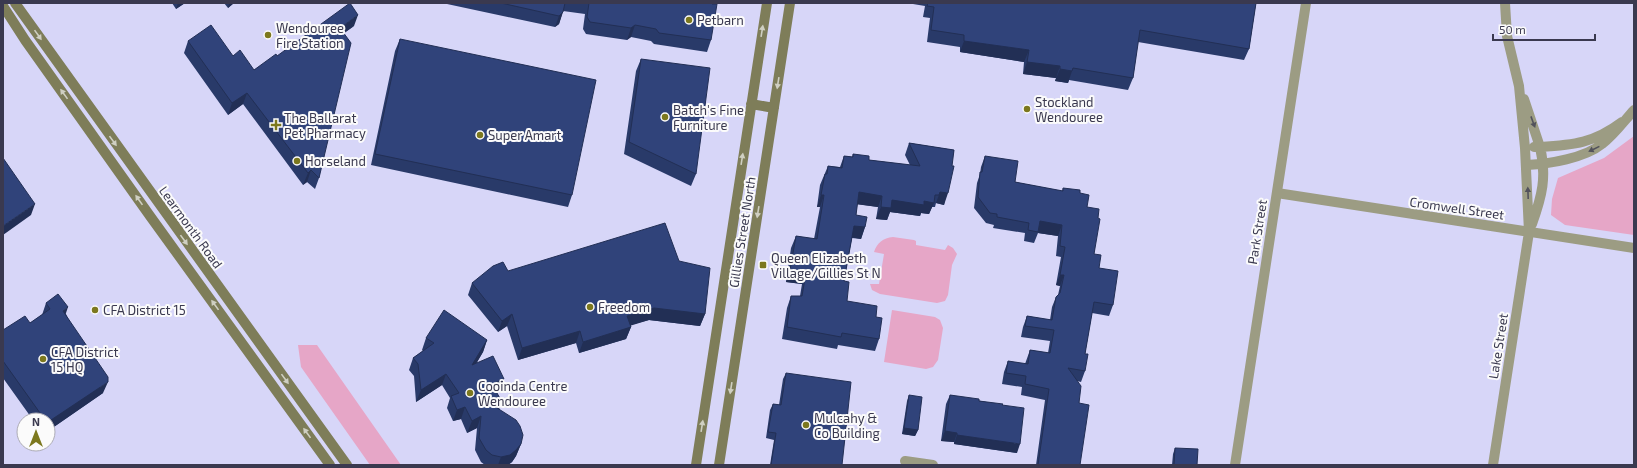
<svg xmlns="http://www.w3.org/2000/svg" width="1637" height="468" font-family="'Exo 2',sans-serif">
<rect width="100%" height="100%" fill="#d7d6f8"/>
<path fill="#e6a6c7" d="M1634,136V235L1565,225L1551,215L1552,199L1558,178L1604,158Z
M893,237L914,240L916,241V245L945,250L948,245L953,248L957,254L952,265L948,295L945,301L937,303L880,294L872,290L870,284H879L884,254L874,252C877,243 883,238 893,237Z
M892,310L935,317L940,320L943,328L938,360L933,367L926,369L884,362Z
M298,345H317L401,465H370L301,367Z"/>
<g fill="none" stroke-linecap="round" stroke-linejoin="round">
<path stroke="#9c9c83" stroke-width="10" d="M1524,99L1540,147C1574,145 1594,143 1622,122
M1527,165C1549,164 1585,158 1602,144C1614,135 1624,121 1634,110
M1277,193L1634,248
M1532,224C1542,196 1547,177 1540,147H1534
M905,461L933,465
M1235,465L1306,3
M1493,465L1529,232L1525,148L1519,86L1507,36L1505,3"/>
<path stroke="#7e7d59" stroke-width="10" d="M15,3L347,465
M3,6L25,40L150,216L330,465
M751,104L774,108
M696,465L767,3
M719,465L790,3"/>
</g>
<path fill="#293a69" d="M172,3H185L176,9Z
M224,3H234L228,8Z
M447,3H712L711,40L707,52L654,44L651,41L631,37L627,40L586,34L583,29L585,14L563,11L559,24L555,27L447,4Z
M907,3H1256L1249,49L1244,60L1138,42L1133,78L1128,90L1069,80L1068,83L1055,81L1056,78L1023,74L1024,62L960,52V47L927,42L930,18L923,17L925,6Z
M354,26L344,33L319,178L315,189L307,182L303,185L243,104L228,115L184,53L188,41L233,56L254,70L277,56Z
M400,39L572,195L568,207L371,165L395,51Z
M641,59L696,174L691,186L624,154L636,71Z
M909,143L954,150L944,205L936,203L935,207H932L929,214L921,213L920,216L890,212L887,220L876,219L878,207L857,204L856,215L865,227L861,239L852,238L844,281L847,301L876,317L879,339L875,351L838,345L837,349L782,339L787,308L791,296H800L802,284L786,282L791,248L796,236L814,239L820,207H817L820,185L828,166L840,167L844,156L852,157L853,154L869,160L910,165L905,155Z
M985,156L1015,182L1062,191L1063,188L1080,193L1087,207L1098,218L1094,254L1113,305L1109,316L1092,313L1085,354V371L1081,382L1077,381L1079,403L1080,465H1036L1045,400L1021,395L1022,387L1002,384L1004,372L1008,361L1025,364L1030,350L1048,353L1050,341L1021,337L1023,327L1027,316L1050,320L1052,307L1056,297L1058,295L1060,286L1056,285L1061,257L1056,256L1058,236L1038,233L1034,243L1024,241L1025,233L993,228L994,225L986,223L974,208L977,183L980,174L981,167Z
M679,261L705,314L700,326L649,320L630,325L631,327L626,339L579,353L576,343L518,360L507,326L498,332L468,295L472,283L508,271Z
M46,303L66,314L103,393L48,431V420H33L3,378V330L30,323L42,315Z
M426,338L487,340L483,352L476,364L499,391L496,392L502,402L499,409L521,444L516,456L512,462L508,465H485L481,462L475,450L477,428L467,433L461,419L453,421L447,408L450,398L442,385L416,402L414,376L409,370L413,358L423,351L422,350Z
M786,373L842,465H770L774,440L766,438L770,410L773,404L779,405L783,379Z
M909,395L918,430L915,436L902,434L907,401Z
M950,395L1002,405L1017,453L954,444V442L941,441L946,404Z
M1175,448L1197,465H1172L1173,454Z"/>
<path fill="#222f55" d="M178,3H185L176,9Z
M229,3H234L228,8Z
M563,12L559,24L555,27L559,16Z
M358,15L354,26L336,39L340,28Z
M635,25L631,37L627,40L631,28Z
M964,41L1029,50L1024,62L960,52Z
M1027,62L1060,66L1056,78L1023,74Z
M1060,69L1072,71L1068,83L1055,81Z
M247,93L243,104L228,115L232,103Z
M311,170L307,182L303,185L308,173Z
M859,192L882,196L878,207L855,204Z
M940,192L948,193L944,205L936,203L939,195Z
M821,195H824L820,207H817Z
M892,200L924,201L934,203L929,214L921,213L920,216L890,212L887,220L876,219L881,207Z
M35,204L31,215L3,235V226Z
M1040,221L1062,225L1058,236L1038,233Z
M854,226L865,227L861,239L850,237Z
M790,270L806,273L802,284L786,282Z
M1060,275H1064L1060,286L1056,285Z
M68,307L64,319L63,311Z
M654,308L705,314L700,326L649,320L623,328L627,316Z
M512,314L507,326L498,332L502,321Z
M631,327L626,339L579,353L583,342Z
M580,331L576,343L518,360L522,348Z
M487,340L483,352L468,377L472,365Z
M446,374L442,385L416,402L421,390Z
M504,379L499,391L487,395L492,384Z
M108,382L103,393L48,431V422Z
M502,402L497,414L494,406Z
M465,407L461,419L453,421L457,410Z
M481,416L477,428L467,433L472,421Z
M904,428L918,430L915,436L902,434Z
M945,431L957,433L954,442L941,441Z
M957,435L1020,444L1017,453L954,444Z
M521,444L516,456L512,462L508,465H498L501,457Z"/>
<path fill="#30437a" stroke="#222f55" d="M350,3L358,15L340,28L351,43L319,178L311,170L308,173L247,93L232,103L188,41L211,25L233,56L240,50L254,70L276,54L277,56Z
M501,3H565L563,12L559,16Z
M589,3H712V4H717L711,40L659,33L656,29L635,25L631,28L590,22L587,17Z
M928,3H1256L1249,49L1140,30L1133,78L1073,68L1072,71L1060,69V66L1027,62L1029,50L964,41V35L931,30L934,7L927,6Z
M400,39L596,80L572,195L375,154Z
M641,59L710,68L696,174L629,142Z
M909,143L954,150L952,166H954L948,193L940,192L939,195H935L934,203L924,201V205L892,200L891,208L881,207L882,196L859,192L856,215L867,217L865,227L854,226L844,281L849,282L847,301L877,306L876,317L882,318L879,339L842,333L841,337L787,327L791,296H802L806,273L790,270L796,236L817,239L824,195H821L825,174H827L828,166L842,168L844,156L853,157V154L869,156V160L920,166Z
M985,156L1018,161L1015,182L1063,191V188L1080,190V193L1089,195L1087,207L1099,209L1098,218L1100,219L1094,254L1101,255L1099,268L1118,271L1113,305L1094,302L1085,354H1088L1085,371L1068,368L1081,386L1079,403L1089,405L1080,465H1038L1049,389L1025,384L1026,376L1006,373L1008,361L1028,364L1030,350L1050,353L1054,330L1025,326L1027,316L1052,320L1056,297L1060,293L1064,275H1060L1065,247L1060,246L1062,225L1040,221L1038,232L1028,230L1029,223L997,217V214L990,213L978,197L980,172H982Z
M3,158L35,204L3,226Z
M665,223L679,261L710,268L705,314L654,308L627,316L631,327L583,342L580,331L522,348L512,314L502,321L472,283L493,266L503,262L508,271Z
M58,294L68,307L63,311L108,377V382L48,422V420H45L3,361V330L25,316L30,323L50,309L46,303Z
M444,310L487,340L472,365L493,356L504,379L492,384L502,402L494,406L516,420L520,426L523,435L521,444L516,450L510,455L501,457L492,455L486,450L479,438L481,416L472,421L465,407L457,410L451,396L459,393L446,374L421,390L418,364L413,358L434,343L426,338Z
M786,373L851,382L842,465H771L776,433L768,432L773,404L781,405Z
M909,395L922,397L918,430L904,428Z
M950,395L979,399V401L1003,404L1002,405L1024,408L1020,444L957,435V433L945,431Z
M1175,448L1198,449L1197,465H1174Z"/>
<defs><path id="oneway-solid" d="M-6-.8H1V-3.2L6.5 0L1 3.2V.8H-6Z"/></defs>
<g fill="#cfcfc2">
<use href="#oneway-solid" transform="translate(762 31) rotate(-81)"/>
<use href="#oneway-solid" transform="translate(38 35) rotate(55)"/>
<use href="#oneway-solid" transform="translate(778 83) rotate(99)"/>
<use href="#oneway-solid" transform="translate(64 94) rotate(-126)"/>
<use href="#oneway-solid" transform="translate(113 141) rotate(54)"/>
<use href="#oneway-solid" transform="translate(742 159) rotate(-81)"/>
<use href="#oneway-solid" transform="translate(139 200) rotate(-125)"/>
<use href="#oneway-solid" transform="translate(758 212) rotate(99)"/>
<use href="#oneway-solid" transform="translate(184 240) rotate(54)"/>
<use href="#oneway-solid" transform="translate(215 305) rotate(-126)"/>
<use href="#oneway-solid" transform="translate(285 379) rotate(54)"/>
<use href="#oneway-solid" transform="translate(731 388) rotate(99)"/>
<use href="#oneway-solid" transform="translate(702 426) rotate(-81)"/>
<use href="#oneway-solid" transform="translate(307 433) rotate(-126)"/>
</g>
<g fill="#52525c">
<use href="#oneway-solid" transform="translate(1533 122) rotate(70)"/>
<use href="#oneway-solid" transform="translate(1594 149) rotate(154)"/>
<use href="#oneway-solid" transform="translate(1528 193) rotate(-92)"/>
</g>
<g fill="#7c781e" stroke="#fbfbfb" stroke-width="1.5">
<circle cx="689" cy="20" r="4"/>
<circle cx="268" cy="35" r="4"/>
<circle cx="1027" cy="109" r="4"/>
<circle cx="665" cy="117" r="4"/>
<path d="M274 119h4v4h4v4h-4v4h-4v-4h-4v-4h4z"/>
<circle cx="480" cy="135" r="4"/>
<circle cx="297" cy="161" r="4"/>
<rect x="759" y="261" width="8" height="8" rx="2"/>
<circle cx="590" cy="307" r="4"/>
<circle cx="95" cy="310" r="4"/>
<circle cx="43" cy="359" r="4"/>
<circle cx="470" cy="393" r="4"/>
<circle cx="806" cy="425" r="4"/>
</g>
<g text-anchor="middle" stroke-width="4" stroke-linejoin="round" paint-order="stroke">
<g font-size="13" fill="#3a394f" stroke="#fbfbfb" text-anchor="start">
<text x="697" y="25">Petbarn</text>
<text x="276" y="33">Wendouree<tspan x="276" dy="15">Fire Station</tspan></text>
<text x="1035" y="107">Stockland<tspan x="1035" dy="15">Wendouree</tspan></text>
<text x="673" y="115">Batch's Fine<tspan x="673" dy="15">Furniture</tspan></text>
<text x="284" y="123">The Ballarat<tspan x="284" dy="15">Pet Pharmacy</tspan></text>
<text x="488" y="140">Super Amart</text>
<text x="305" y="166">Horseland</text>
<text x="771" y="263">Queen Elizabeth<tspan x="771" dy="15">Village/Gillies St N</tspan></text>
<text x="598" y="312">Freedom</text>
<text x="103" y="315">CFA District 15</text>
<text x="51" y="357">CFA District<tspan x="51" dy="15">15 HQ</tspan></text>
<text x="478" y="391">Cooinda Centre<tspan x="478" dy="15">Wendouree</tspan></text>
<text x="814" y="423">Mulcahy &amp;<tspan x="814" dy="15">Co Building</tspan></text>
</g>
<g font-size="13" fill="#3a394f" stroke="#fbfbfb">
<text transform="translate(1457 208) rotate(8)" y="5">Cromwell Street</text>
<text transform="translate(191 227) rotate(54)" y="5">Learmonth Road</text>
<text transform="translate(742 232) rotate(-81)" y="5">Gillies Street North</text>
<text transform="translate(1257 232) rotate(-81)" y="5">Park Street</text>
<text transform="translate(1498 346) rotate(-81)" y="5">Lake Street</text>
</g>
</g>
<rect width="1637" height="468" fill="none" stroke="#3a394f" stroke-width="8"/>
<g transform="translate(36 432)"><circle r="19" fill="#fbfbfb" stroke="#aeadb6"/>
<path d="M0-3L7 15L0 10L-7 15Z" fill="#7c781e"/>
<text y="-6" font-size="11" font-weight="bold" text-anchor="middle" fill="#3a394f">N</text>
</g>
<path d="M1493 34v6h102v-6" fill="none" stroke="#3a394f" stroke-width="2"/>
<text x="1499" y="34" font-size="12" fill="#3a394f" stroke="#fbfbfb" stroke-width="3" paint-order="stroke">50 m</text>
</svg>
